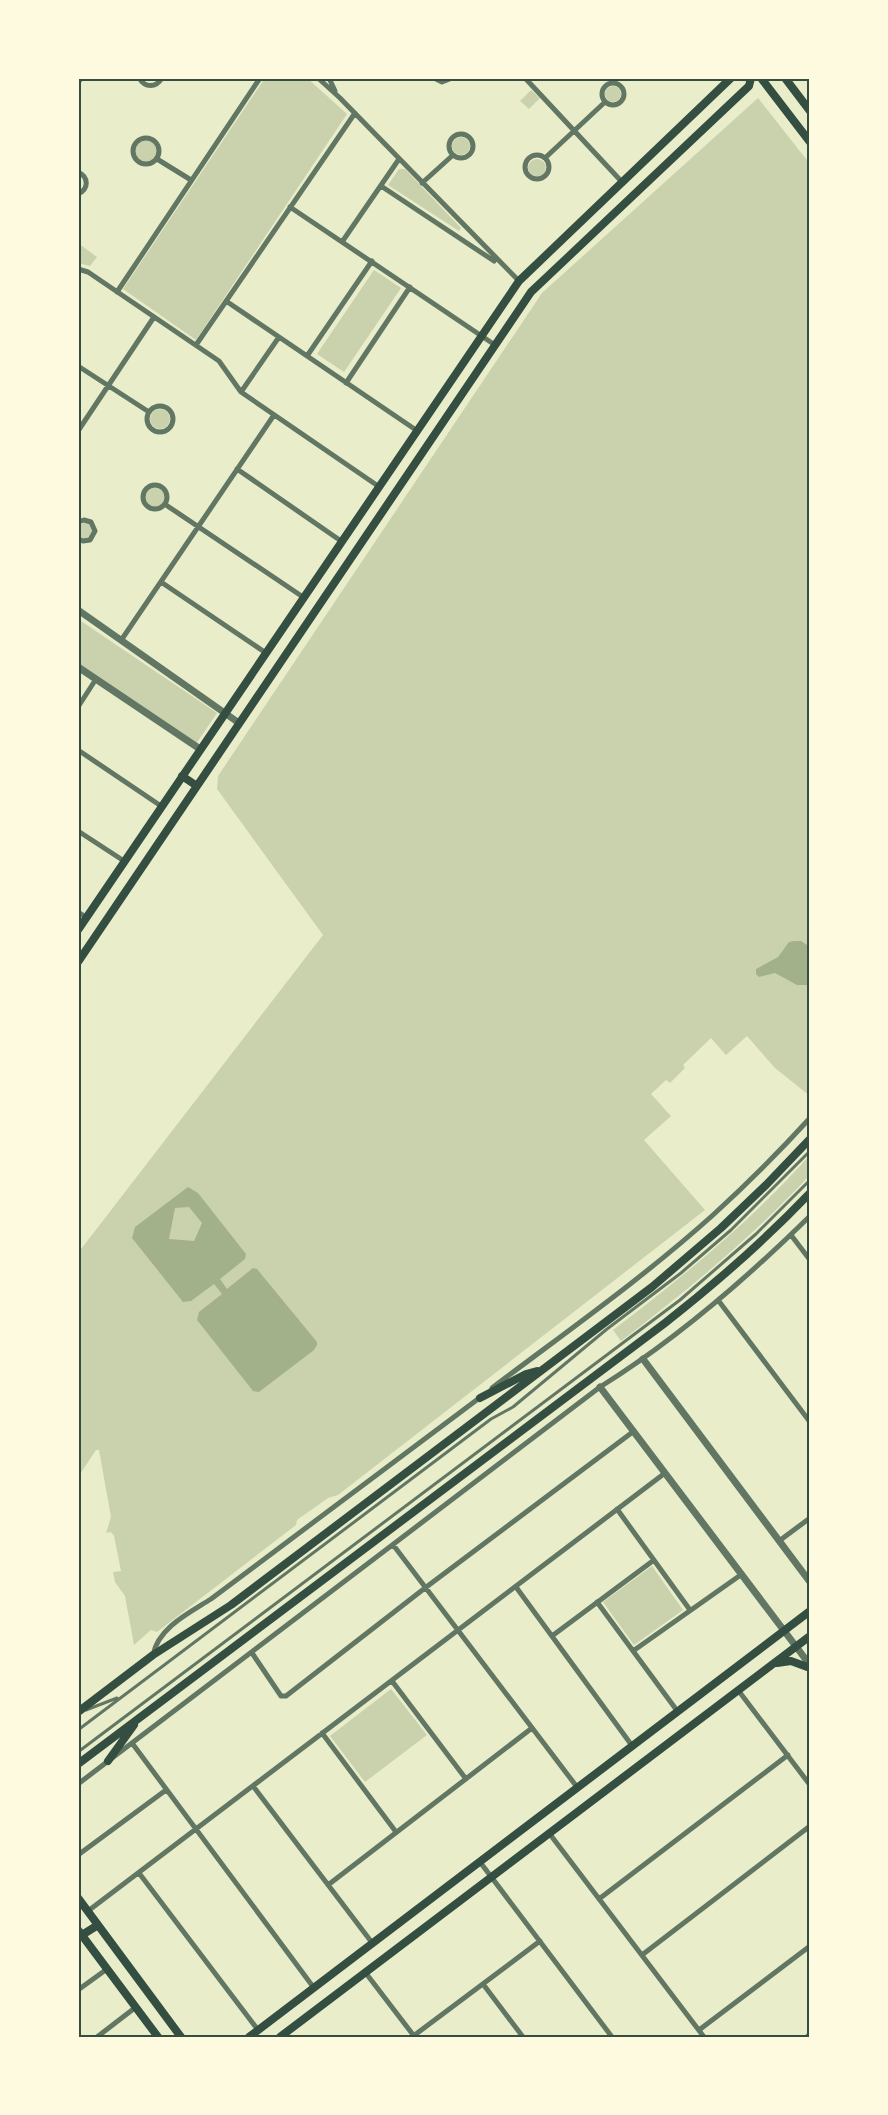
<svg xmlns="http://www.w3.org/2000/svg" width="888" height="2115" font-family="'Public Sans',sans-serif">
<rect width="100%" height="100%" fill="#e9edc9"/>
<path fill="#cad2ad" d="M265,78H307L347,114L196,340L123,289Z
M605 94a8 8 0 1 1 16 0a8 8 0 1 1-16 0Z
M531,90L540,98L529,109L520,101Z
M758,98L810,164V1096L775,1068L747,1036L726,1055L711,1038L683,1065L685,1068L670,1083L666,1080L651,1094L671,1116L644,1140L705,1210L338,1495L328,1498L297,1520L296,1525L157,1632L151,1630L134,1645L125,1596L115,1582L113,1572L121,1571L114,1536L111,1532L106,1533L111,1517L99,1450H96L78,1477V1253L323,935L217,789L218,776L542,293Z
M452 146a9 9 0 1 1 18 0a9 9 0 1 1-18 0Z
M135 151a11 11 0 1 1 22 0a11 11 0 1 1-22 0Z
M528 168a9 9 0 1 1 18 0a9 9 0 1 1-18 0Z
M399,169H405L461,228L459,231L388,185Z
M78,243L97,257L90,266L78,263Z
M374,270L401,288L344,372L317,354Z
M150 419a10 10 0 1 1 20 0a10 10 0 1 1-20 0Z
M145 497a10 10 0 1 1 20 0a10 10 0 1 1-20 0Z
M77 531a8 8 0 1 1 16 0a8 8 0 1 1-16 0Z
M78,619L217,713L196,744L78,663Z
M810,1155V1175C752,1237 688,1290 621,1341L613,1330C683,1277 751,1221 810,1155Z
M652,1566L683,1610L634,1645L603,1602Z
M391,1689L427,1735L365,1782L330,1736Z"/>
<path fill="#a3b18a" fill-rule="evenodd" d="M794,941H801L810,947V985H797L775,973L759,977L756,974V969L778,957L789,942Z
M188,1187L198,1193L246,1254L245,1259L220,1279L227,1289L253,1268L257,1269L317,1342V1345L314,1350L259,1392L253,1391L197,1320L199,1312L222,1294L214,1284L191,1301L183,1302L132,1238L135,1227ZM189,1207L202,1223L194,1241L169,1239L175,1208Z"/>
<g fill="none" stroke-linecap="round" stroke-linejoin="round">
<path stroke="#617663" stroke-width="3" d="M86,1710L117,1698
M78,1730L491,1419L513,1407L607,1329L681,1273L731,1230L810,1151
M78,1752L680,1300L756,1234L810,1180"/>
<path stroke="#617663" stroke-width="5" d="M139,78C145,88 156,88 162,78
M318,78L340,98L519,281
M329,78L335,91
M434,78L442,82L452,78
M525,78L622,182
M602 94a11 11 0 1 1 22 0a11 11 0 1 1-22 0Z
M78,83L81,78
M449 146a12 12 0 1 1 24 0a12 12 0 1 1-24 0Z
M133 151a13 13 0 1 1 26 0a13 13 0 1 1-26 0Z
M525 167a12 12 0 1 1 24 0a12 12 0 1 1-24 0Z
M545,158L605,102
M157,159L191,180
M78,172C89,177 89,189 78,194
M422,183L453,155
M381,186L494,261
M290,207L495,345
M342,242L399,159
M78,269L88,272L219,361L241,392L378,486
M117,292L260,78
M226,301L416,430
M196,345L355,113
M307,356L372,261
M78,366L149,412
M346,383L410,287
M241,392L279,337
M147 419a13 13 0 1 1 26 0a13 13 0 1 1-26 0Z
M78,431L154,317
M237,469L341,541
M143 497a12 12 0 1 1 24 0a12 12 0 1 1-24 0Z
M166,505L303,597
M78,522L84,520L91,522L95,531L90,540L83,541L78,539
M161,582L266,653
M122,639L274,415
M78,707L96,679
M78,750L161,806
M78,831L124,861
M78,912L86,917
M791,1235L810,1260
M718,1300L810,1422
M492,1388C566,1332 643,1278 713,1215C747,1184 779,1152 810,1118
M617,1509L690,1610
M779,1541L810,1518
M394,1546L577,1787
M516,1587L633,1747
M597,1602L678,1712
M552,1636L654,1560
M633,1651L742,1574
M252,1653L281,1696H286L425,1588L634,1431
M153,1655C158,1628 189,1613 211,1599L482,1396
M392,1681L466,1779
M738,1690L810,1785
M322,1733L396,1832
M132,1743L314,1988
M78,1784L600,1387C677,1339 746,1279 810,1216
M253,1786L373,1944
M549,1833L704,2037
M78,1855L166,1790
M480,1862L612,2037
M139,1873L258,2030
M328,1885L532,1728
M599,1899L788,1755
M88,1911L665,1473
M642,1955L810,1826
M365,1972L414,2036
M483,1984L523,2037
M78,1990L107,1969
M699,2030L810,1946
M97,2037L136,2007
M412,2037L540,1941
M807,2037L810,2034"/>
<path stroke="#617663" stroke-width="7" d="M78,610L239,723
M78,667L200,749
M643,1359L810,1582
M600,1387L810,1665"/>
<path stroke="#344e41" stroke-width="8" d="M761,78L810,142
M785,78L810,111
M182,776L197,786
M78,930L519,281L731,78
M78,962L531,292L749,86L751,78
M777,1663L791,1661L810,1668
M78,1898L181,2037
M78,1930L158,2037
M82,1935L98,1925
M249,2037L810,1611
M280,2037L810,1636"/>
<path stroke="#344e41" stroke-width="8" d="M480,1398L526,1374L537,1371
M78,1712L153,1655L231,1605L652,1287L721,1228L766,1185L810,1139
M108,1761L134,1725
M78,1764L665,1323C716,1283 765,1240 810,1193"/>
</g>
<rect width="888" height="2115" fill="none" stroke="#fefae0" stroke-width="159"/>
<rect x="80" y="80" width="728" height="1956" fill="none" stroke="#344e41" stroke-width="2"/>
</svg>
